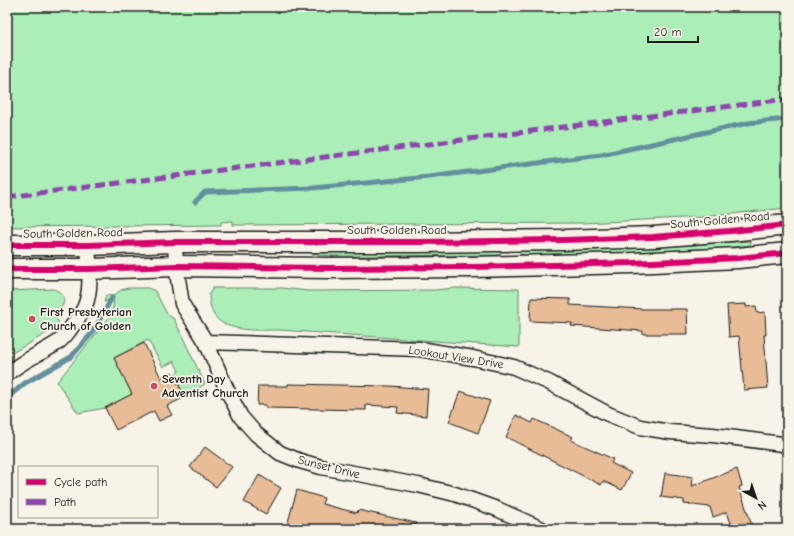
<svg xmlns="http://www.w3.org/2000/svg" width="794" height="536" font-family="'Comic Neue',sans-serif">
<rect width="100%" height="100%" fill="#f7f3e8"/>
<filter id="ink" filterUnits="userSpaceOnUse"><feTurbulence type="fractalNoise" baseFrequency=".025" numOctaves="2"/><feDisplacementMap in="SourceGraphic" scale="8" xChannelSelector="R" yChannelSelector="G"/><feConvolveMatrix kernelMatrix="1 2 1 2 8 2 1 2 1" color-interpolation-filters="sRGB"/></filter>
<g filter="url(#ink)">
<path fill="#abeeb8" stroke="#64856a" d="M7,7H787V208L703,217L584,223L233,225V221L221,222V225L7,227Z
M749,241L751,242L750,245L724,248L564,256L521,255V251C597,250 673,247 749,241Z
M501,251L500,255L342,256L312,255V253L326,252Z
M128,288H148L155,291L167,314L174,319L205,384L185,397L174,375L179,371L174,361L163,367L148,340L114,358L132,394L105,408L78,413L57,382L111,315L114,302L110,299L105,302H104L106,295L113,296L121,290Z
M213,288H282L308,291L434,290L455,288L519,289V347L279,330C261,330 225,333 214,315C211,310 209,301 209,294Z
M54,289C71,296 63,307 54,317L59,322L47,333L7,356V291Z"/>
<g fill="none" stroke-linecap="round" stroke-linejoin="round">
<path stroke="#638f9e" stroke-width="5" d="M195,202L205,192L313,188L429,177L601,155L748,123L787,119
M7,398L25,383L71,357L92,333L112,298"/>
</g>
<path fill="#e7bc97" stroke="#1c1c1c" d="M531,298L570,299V305L643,309H687L688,334H643V331L571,326L572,323L530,321Z
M746,304V307L756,306L757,313L765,312L766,335H764L768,388L744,390L739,336L729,337L727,305Z
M144,343L161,378L172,372L185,397L167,406L172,415L159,421L154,411L116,430L105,408L132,394L114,358Z
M288,384L390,386L428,389L426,416L397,413L398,407L366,405V410L266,408V405H257L258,386H288Z
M460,391L490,401L478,433L449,422Z
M516,415L532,423L534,419L573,437L571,440L613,459L611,463L631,473L622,490L603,481L601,485L506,437Z
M205,447L232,467L216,487L190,467Z
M737,469L742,486L739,487L753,529H733L727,512L713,517L710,507L684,504V500L661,497L665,473L693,477L692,486Z
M259,475L281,488L266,514L244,502Z
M297,490L324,498L322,504L357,513L358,510L416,523V529H286Z"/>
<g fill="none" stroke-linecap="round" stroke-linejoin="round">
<defs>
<path id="minor" d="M175,242L176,266L182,304L206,342L227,390L241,417L256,434L280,453L300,461L321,467L418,485L455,494L497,509L542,529
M206,342L420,349L473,358L514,367L548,382L608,414L640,427L670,432L713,435L782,444L787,446
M7,374C22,361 40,354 57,343C63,339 69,331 73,325C77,319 82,313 85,306C92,290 89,263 88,245"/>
<path id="secondary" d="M7,245H88L175,242H420L564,240L653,237L730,231L787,225
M7,269H89L176,266L328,268L472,267L632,263L738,258L787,253"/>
</defs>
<use href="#minor" stroke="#1c1c1c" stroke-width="17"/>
<use href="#secondary" stroke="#1c1c1c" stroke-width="23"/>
<use href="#minor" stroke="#f7f3e8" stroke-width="14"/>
<use href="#secondary" stroke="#f7f3e8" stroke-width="20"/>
<path stroke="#8e44ad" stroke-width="5" stroke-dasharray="10 5" stroke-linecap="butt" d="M7,197L787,99"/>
<defs>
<path id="cycleway" d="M7,245H88L175,242H420L564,240L653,237L730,231L787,225
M7,269H89L176,266L328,268L472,267L632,263L738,258L787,253"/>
</defs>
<use href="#cycleway" stroke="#f7f3e8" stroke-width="8"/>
<use href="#cycleway" stroke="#d6006c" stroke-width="6"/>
</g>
</g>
<g fill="#d1495b" stroke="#f7f3e8" stroke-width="1.5">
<circle cx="32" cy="319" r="4"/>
<circle cx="154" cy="386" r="4"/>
</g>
<g text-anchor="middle" stroke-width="3.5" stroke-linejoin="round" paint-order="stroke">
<g font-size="12" fill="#1c1c1c" stroke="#f7f3e8">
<text transform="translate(720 220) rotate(-5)" y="4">South Golden Road</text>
<text x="397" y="234">South Golden Road</text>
<text transform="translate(73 233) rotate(-1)" y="4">South Golden Road</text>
<text transform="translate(456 357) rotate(9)" y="4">Lookout View Drive</text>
<text transform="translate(329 467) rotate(14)" y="4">Sunset Drive</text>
</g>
<g font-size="12" font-weight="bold" fill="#1c1c1c" stroke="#f7f3e8" text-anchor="start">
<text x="40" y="316">First Presbyterian<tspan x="40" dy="14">Church of Golden</tspan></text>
<text x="162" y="383">Seventh Day<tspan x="162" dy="14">Adventist Church</tspan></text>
</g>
</g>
<rect width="794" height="536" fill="none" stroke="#f7f3e8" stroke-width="24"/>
<rect x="12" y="12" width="770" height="512" fill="none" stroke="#1c1c1c" stroke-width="1.5" filter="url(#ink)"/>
<rect x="18" y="466" width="140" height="52" fill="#f7f3e8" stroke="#9f9d96"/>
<rect x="26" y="479" width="20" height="6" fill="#d6006c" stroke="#9f9d96"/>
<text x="54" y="486" font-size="12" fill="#1c1c1c">Cycle path</text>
<rect x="26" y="499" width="20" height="6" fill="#8e44ad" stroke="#9f9d96"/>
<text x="54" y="506" font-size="12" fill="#1c1c1c">Path</text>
<g transform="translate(756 498) rotate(140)" stroke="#f7f3e8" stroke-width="3" paint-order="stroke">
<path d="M0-3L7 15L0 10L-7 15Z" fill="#1c1c1c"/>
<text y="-6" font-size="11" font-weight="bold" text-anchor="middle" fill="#1c1c1c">N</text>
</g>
<path d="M648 36v6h50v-6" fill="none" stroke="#1c1c1c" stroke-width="2"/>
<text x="654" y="36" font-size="12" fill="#1c1c1c" stroke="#f7f3e8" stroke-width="3" paint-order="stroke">20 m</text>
</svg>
